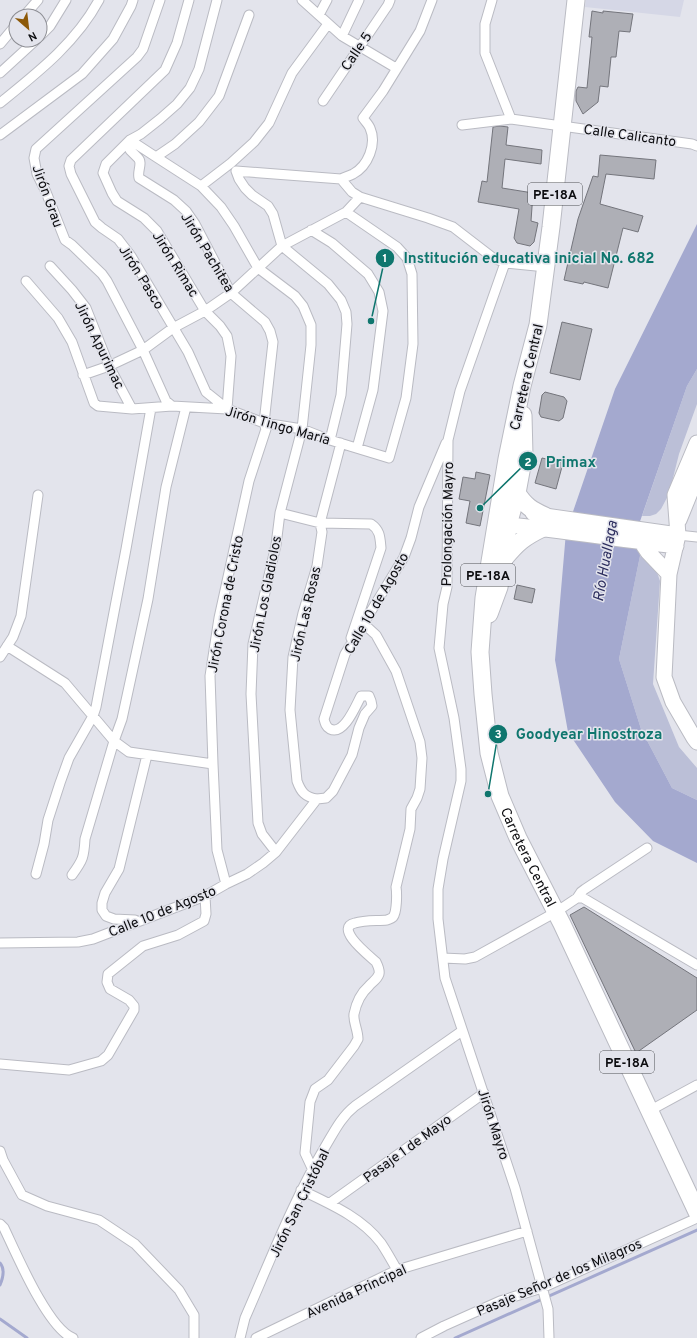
<svg xmlns="http://www.w3.org/2000/svg" width="697" height="1338" font-family="Overpass,sans-serif">
<rect width="100%" height="100%" fill="#e3e4ec"/>
<path fill="#d5d7e6" d="M586,0H684L680,17L585,7Z"/>
<path fill="#bbbfd7" d="M697,369V404L679,454L669,494L661,509L656,514L650,516H642L687,386Z
M640,556C653,561 656,568 660,581L653,684L679,747L697,768V800L672,788L641,729L619,659Z"/>
<path fill="#a4a9cf" d="M697,224V369L687,386L637,530L640,556L619,659L641,729L672,788L697,800V863L653,841L615,802L568,732L555,660L566,532L615,389Z"/>
<g fill="none" stroke-linecap="round" stroke-linejoin="round">
<path stroke="#a4a9cf" stroke-width="3" d="M0,1263C5,1269 3,1278 0,1285
M0,1319L27,1338
M455,1338L697,1230"/>
</g>
<path fill="#aeafb6" stroke="#74757c" d="M592,11L603,13V11L633,14L630,32L619,31L616,57H611L608,87L600,86L598,102L583,114L576,101V91L578,87L587,88L592,37H589Z
M500,126L508,127L506,145L542,150L541,164L505,159L502,188L533,193L531,221L538,223L534,242L530,246L517,243L514,238L519,209L478,202L482,181L487,182L493,127Z
M600,155L656,160L654,179L606,174L600,204L643,216L638,232L623,228L608,288L584,282L583,284L564,280L578,219L593,176L598,177Z
M562,322L592,329L580,380L550,373Z
M545,392L564,397L567,401L563,418L559,421L541,417L539,413L542,395Z
M542,458L563,463L556,489L535,483Z
M476,472L490,475L480,526L466,523L470,501L459,499L463,477L475,479Z
M517,585L535,589L532,603L514,599Z
M584,907L697,978V1010L636,1053L570,915Z"/>
<g fill="none" stroke-linecap="round" stroke-linejoin="round">
<defs>
<path id="street" d="M160,0L143,49L137,57L36,149L34,158L37,174L46,192L65,240L72,245L102,274L107,281L143,350L166,401L172,406
M189,0L177,43L165,70L71,160L69,166L71,174L95,222L102,228L118,239L131,256L188,352L206,392L226,408
M217,0L199,69L190,88L177,104L160,119L141,134L130,140L106,164L103,173L112,193L117,201L144,218L157,231L205,311L220,326L227,336L231,356L227,409
M302,0L342,36L396,68
M492,0L485,24V53L511,119
M319,15L327,0
M24,16L38,0
M40,36L50,26L66,0
M342,36L359,0
M0,44L16,25
M0,73L36,40
M323,101L388,5L390,0
M0,103C37,73 76,43 99,0
M462,125L511,119L692,144L697,146
M0,135L82,74L113,39L131,6L133,0
M130,140V150C133,153 135,155 138,158C143,163 137,171 139,178L174,200L186,211L195,224L231,293L265,322L270,331L273,342L264,423L266,429L249,481L219,618L210,676L213,764L217,850L226,884
M130,140L156,157L175,144L199,122L219,96L249,15
M156,157L201,186L221,207L234,226L258,268L295,296L303,306L311,325V345L302,429L280,513L276,545L253,644L251,694L258,823L262,834L276,852
M341,179C345,177 349,176 353,174C368,166 377,144 370,128C369,125 365,121 363,118L383,91L420,31L432,0
M201,186L231,163L254,142L269,123L292,73L328,24
M311,230L332,243L368,274L379,292L383,311L373,390L357,448
M505,263L460,391L448,440L447,587L443,604L439,648L454,718L461,769V781L443,859L438,889V919L445,978L515,1188L548,1309L549,1338
M50,266L72,290L86,308L109,366L132,409
M26,281L58,318L72,342L94,403L98,406L132,409L172,406L227,409L264,423L302,429L330,440L389,458L406,398L413,344L412,274L407,258L397,247L346,212
M83,375L109,366L143,350L173,328L205,311L231,293L282,246L346,212L360,197
M330,440L341,395L347,324L346,312L341,300L328,284L282,246L273,214L268,206L252,195L245,188L239,179L236,171L341,179L352,192L360,197L428,218L453,227L492,257L505,263L546,267
M280,513L320,523L371,524C380,530 380,537 381,548L351,638
M678,535L697,537
M7,646L65,683L114,741L129,752L213,764
M0,657L13,637L21,616L38,495
M317,799C305,797 301,792 297,781L290,710L293,657L303,613L317,566L322,532L320,523L341,443
M36,874L44,844L48,820L60,783L69,758L93,716L96,707L126,549L151,408
M72,875C83,860 84,857 85,839L114,741L122,719L148,599L166,487L186,407
M577,898L581,892L585,889L647,848
M135,920L114,919L106,916L102,910V903L105,893L119,869L147,755
M0,943L78,942L93,939L205,896L226,884L247,874L263,863L276,852L317,799L326,798L333,791L352,755L359,728L365,714L372,706L371,701L369,696H361C356,705 344,736 330,729C326,727 325,723 324,719L345,654L404,557L411,538L419,507L446,443
M443,958L465,959L475,957L556,912L577,898H583L697,965
M0,1064L69,1070L101,1061L108,1055L134,1010V1006L129,1000L110,989L107,982L108,974L143,946L178,935L204,921L206,914L205,896
M649,1111L697,1085
M0,1151L3,1160L22,1195L47,1206L99,1220L135,1244L179,1290L194,1315V1338
M312,1168L305,1153L310,1102L315,1089L328,1080L354,1046L358,1039C358,1030 353,1022 354,1014C356,1004 361,993 369,986C372,982 377,980 379,974C380,970 378,966 376,962C371,957 333,928 355,923C365,920 377,921 387,920C389,919 391,919 393,917C397,912 397,893 396,887L410,829L411,809L417,798L420,789L422,758L420,742L396,671L376,635L364,624
M301,1190C330,1204 361,1217 381,1243C387,1252 392,1261 397,1270
M330,1203L484,1093
M0,1224L4,1228C16,1253 48,1329 73,1338
M240,1338L245,1318C270,1261 293,1201 325,1147C334,1132 341,1117 355,1106L462,1031
M256,1338L397,1270L527,1231
M421,1338L444,1326L500,1301L542,1288L697,1218"/>
<path id="primary" d="M697,443L675,495L678,535L669,574L664,677L673,702L694,738L697,742
M533,513L545,516L678,535
M501,517L508,525C564,530 620,540 676,546
M679,520L690,493L696,463
M642,543L648,552L669,574"/>
<g id="highway">
<path id="s1" d="M576,0L551,227L538,325L522,386L507,459L484,598L480,652L483,694L489,753L500,796L518,838L562,924L697,1212"/>
<path d="M517,493C525,506 532,510 545,516"/>
<path d="M504,559C517,543 524,537 543,528"/>
<path d="M489,614L499,587L505,553L508,525L517,493L524,455L523,415"/>
</g>
</defs>
<use href="#street" stroke="#babbc3" stroke-width="11"/>
<use href="#primary" stroke="#babbc3" stroke-width="17"/>
<use href="#highway" stroke="#babbc3" stroke-width="19"/>
<use href="#street" stroke="#fff" stroke-width="9"/>
<use href="#primary" stroke="#fff" stroke-width="15"/>
<use href="#highway" stroke="#fff" stroke-width="17"/>
</g>
<g text-anchor="middle" stroke-width="3" stroke-linejoin="round" paint-order="stroke">
<g fill="#e3e4ec" stroke="#4d4e52" stroke-width="1">
<rect x="528" y="183" width="54" height="22" rx="3"/>
<rect x="461" y="564" width="54" height="22" rx="3"/>
<rect x="600" y="1051" width="54" height="22" rx="3"/>
</g>
<g font-size="13" font-weight="bold" fill="#0d0d10">
<text x="555" y="199">PE-18A</text>
<text x="488" y="580">PE-18A</text>
<text x="627" y="1067">PE-18A</text>
</g>
<g font-size="14" fill="#0d0d10" stroke="#e3e4ec">
<text transform="translate(356 51) rotate(-56)" y="5">Calle 5</text>
<text transform="translate(630 135) rotate(8)" y="5">Calle Calicanto</text>
<text transform="translate(48 196) rotate(70)" y="5">Jirón Grau</text>
<text transform="translate(208 252) rotate(59)" y="5">Jirón Pachitea</text>
<text transform="translate(176 264) rotate(58)" y="5">Jirón Rimac</text>
<text transform="translate(142 277) rotate(58)" y="5">Jirón Pasco</text>
<text transform="translate(100 345) rotate(64)" y="5">Jirón Apurimac</text>
<text transform="translate(526 377) rotate(-77)" y="5">Carretera Central</text>
<text transform="translate(278 425) rotate(16)" y="5">Jirón Tingo María</text>
<text transform="translate(447 524) rotate(-89)" y="5">Prolongación Mayro</text>
<text transform="translate(265 594) rotate(-79)" y="5">Jirón Los Gladiolos</text>
<text transform="translate(376 603) rotate(-60)" y="5">Calle 10 de Agosto</text>
<text transform="translate(225 604) rotate(-79)" y="5">Jirón Corona de Cristo</text>
<text transform="translate(305 614) rotate(-77)" y="5">Jirón Las Rosas</text>
<text dy="5" stroke="none"><textPath href="#s1" startOffset="873">Carretera Central</textPath></text>
<text transform="translate(162 911) rotate(-22)" y="5">Calle 10 de Agosto</text>
<text transform="translate(494 1124) rotate(72)" y="5">Jirón Mayro</text>
<text transform="translate(407 1148) rotate(-36)" y="5">Pasaje 1 de Mayo</text>
<text transform="translate(299 1203) rotate(-64)" y="5">Jirón San Cristóbal</text>
<text transform="translate(559 1277) rotate(-23)" y="5">Pasaje Señor de los Milagros</text>
<text transform="translate(356 1291) rotate(-25)" y="5">Avenida Principal</text>
</g>
<g font-size="15" font-style="italic" fill="#2c2d5e" stroke="#e3e4ec">
<text transform="translate(605 561) rotate(-80)" y="5">Río Huallaga</text>
</g>
</g>
<path fill="none" stroke="#0f766e" stroke-width="1.5" d="M371 321L385 258M480 508L528 461M488 794L498 734"/>
<g fill="#0f766e" stroke="#e3e4ec" stroke-width="1.5">
<circle cx="371" cy="321" r="4"/>
<circle cx="480" cy="508" r="4"/>
<circle cx="488" cy="794" r="4"/>
<circle cx="385" cy="258" r="10"/>
<circle cx="528" cy="461" r="10"/>
<circle cx="498" cy="734" r="10"/>
</g>
<g font-size="12" text-anchor="middle" font-weight="bold" fill="#fff">
<text x="385" y="262">1</text>
<text x="528" y="466">2</text>
<text x="498" y="738">3</text>
</g>
<g font-size="15" text-anchor="middle" font-weight="bold" fill="#0f766e" stroke="#e3e4ec" stroke-width="3" stroke-linejoin="round" paint-order="stroke">
<text x="529" y="263">Institución educativa inicial No. 682</text>
<text x="571" y="467">Primax</text>
<text x="589" y="739">Goodyear Hinostroza</text>
</g>
<g transform="translate(28 28) rotate(152)"><circle r="19" fill="#e3e4ec" stroke="#8d8e94"/>
<path d="M0-3L7 15L0 10L-7 15Z" fill="#8d5908"/>
<text y="-6" font-size="11" font-weight="bold" text-anchor="middle" fill="#0d0d10">N</text>
</g>
</svg>
